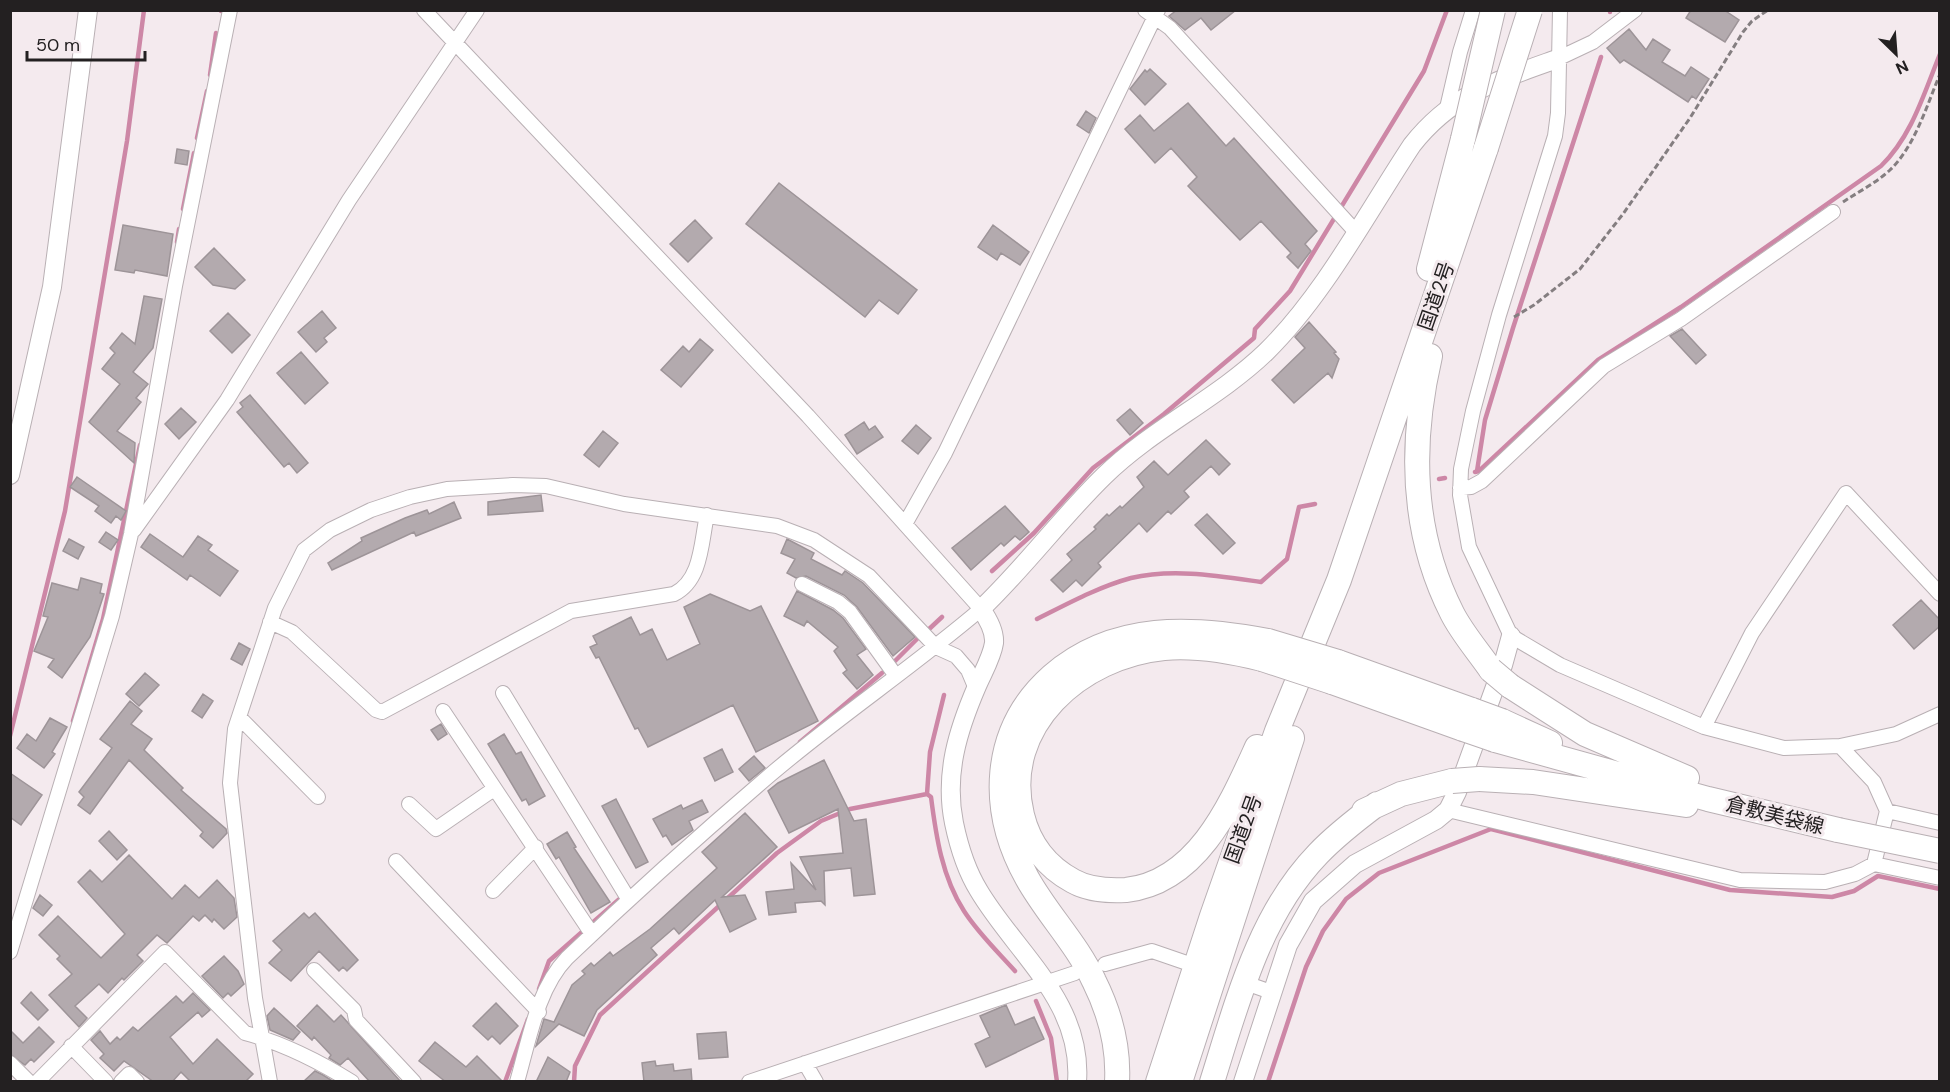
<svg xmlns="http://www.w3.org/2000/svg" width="1950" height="1092" font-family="'DM Sans','Noto Sans JP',sans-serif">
<rect width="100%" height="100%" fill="#f4eaee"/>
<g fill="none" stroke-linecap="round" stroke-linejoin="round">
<path stroke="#cd87a6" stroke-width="4.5" d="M221,11V10
M1610,12V10
M210,75L216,33
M197,138L207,91
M183,209L194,153
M177,242L179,229
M1477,471L1485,420L1513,328L1601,57
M1475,472L1479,471L1598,360L1681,307L1881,166C1912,136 1924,93 1940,54
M1439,479L1445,478
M992,571L1034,533L1093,468L1164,414L1254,338L1255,329L1290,291L1424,71L1447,10
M1037,619C1067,604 1098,587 1131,578C1173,568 1219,576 1261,582L1287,559L1299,507L1315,504
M927,631L942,617
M895,661L919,637
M73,721L103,619L140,445
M10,736L65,511L127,141L144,10
M800,742L882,673
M927,794L931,797C936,836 942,877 964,911C978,933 998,952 1015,971
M539,989L549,961L624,895
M1036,1001L1051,1038L1057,1082
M505,1082L528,1019
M574,1082L575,1066L600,1015L777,853L821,821L850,809L927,794L930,752L944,695
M1268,1082L1306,967L1323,931L1346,899L1379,873L1491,829L1730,890L1832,897L1854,891L1878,876L1940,889"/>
</g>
<path fill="#b3aaae" stroke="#9d9498" stroke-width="1.5" d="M1177,10H1236L1211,30L1201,18L1185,30L1169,16Z
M1691,10H1724L1739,20L1725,42L1686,18Z
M1629,29L1646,50L1653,39L1670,50L1662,62L1685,76L1691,67L1709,79L1696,99L1692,96L1688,102L1624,60L1620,63L1607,48Z
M1150,69L1166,84L1145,105L1130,89L1145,70L1147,72Z
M1188,103L1226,146L1234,138L1317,231L1305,244L1311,251L1298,268L1287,257L1291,253L1261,221L1240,240L1188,186L1197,177L1171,148L1155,163L1125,129L1140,115L1154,131Z
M1086,111L1096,118L1089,133L1077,125Z
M177,149L189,151L187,165L175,163Z
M779,183L917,290L898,314L879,300L865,317L746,224Z
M695,220L712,238L688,262L670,244Z
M123,225L173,234L167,276L135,270L134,273L115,270Z
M993,225L1029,252L1020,265L1001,253L997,260L978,247Z
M214,248L245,280L235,289L213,285L195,267Z
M144,296L162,299L153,348L133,372L148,384L136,398L141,402L117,431L135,443L134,463L89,422L120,384L102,369L115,353L110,348L122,333L135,344Z
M322,311L336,328L324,338L327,342L316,352L298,332Z
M228,313L250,335L232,353L210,331Z
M1309,322L1336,352L1334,353L1339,359L1332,378L1328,373L1294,403L1272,380L1305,348L1295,337Z
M1682,329L1706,355L1696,364L1670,336Z
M700,339L713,350L681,387L661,370L683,346L689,352Z
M301,352L328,383L305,404L277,373Z
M250,395L308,463L297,473L289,463L284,467L237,412L243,407L240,403Z
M181,408L196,422L179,439L165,424Z
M1130,409L1143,423L1130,435L1117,420Z
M864,422L869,430L875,426L883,437L857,454L845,435Z
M916,425L931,438L918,454L902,441Z
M603,431L618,443L599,467L584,455Z
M1206,440L1230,464L1219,475L1211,466L1184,491L1189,497L1171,514L1168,511L1147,532L1139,523L1098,563L1101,567L1082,586L1076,580L1063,592L1051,580L1072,560L1067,554L1096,529L1094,527L1107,514L1109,516L1120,506L1122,508L1144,487L1137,477L1154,461L1168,475Z
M77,477L126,511L121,520L116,516L111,523L95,511L99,506L70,487Z
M541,495L543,511L488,515V502Z
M454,502L461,518L416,536L414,532L332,570L328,563L362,541L361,538L405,518L427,510L429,514Z
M1005,506L1029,532L1020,540L1015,536L1004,546L1001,543L971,570L952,548Z
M1207,514L1235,543L1223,554L1195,525Z
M106,532L118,540L111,550L99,542Z
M150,534L183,557L198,536L212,545L208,550L238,571L220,596L190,575L187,580L141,547Z
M69,539L84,547L78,559L63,551Z
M787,539L814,553L811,559L842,575L845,571L863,583L915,637L893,656L857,607L844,595L806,576L796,578L787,573L795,559L781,553Z
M81,578L102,584L100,593L104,594L90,637L62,678L48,667L54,659L34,651L48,617L43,616L52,583L78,590Z
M797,591L833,610L843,618L866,649L857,655L873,675L857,689L843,673L847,670L834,651L838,647L807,621L804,626L784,616Z
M710,594L750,611L761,606L818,721L756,752L733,705L648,747L638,728L635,729L599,657L596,658L590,647L597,644L593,636L631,617L640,635L652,629L667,660L700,644L684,607Z
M1921,600L1940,620V626L1914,649L1893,625Z
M239,643L250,649L242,665L231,659Z
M145,673L159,685L139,706L126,694Z
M203,694L213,701L202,718L192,711Z
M130,701L142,711L131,724L152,739L144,750L183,788L181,790L226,829L227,833L213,848L200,836L203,832L129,760L90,814L78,805L84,797L79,792L112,748L100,739Z
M50,718L67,727L52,752L55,754L44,768L17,748L27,734L36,741Z
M441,724L447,734L438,740L431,730Z
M504,734L516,754L521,752L545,796L529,805L526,799L522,801L488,744Z
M722,749L733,772L715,781L704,758Z
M754,756L765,768L749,781L739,769Z
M824,760L854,821L866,819L875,894L854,896L851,868L824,871L825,905L821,901L795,903L796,912L769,915L766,892L794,889L791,863L816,890L800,857L843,853L838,809L789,833L768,791L778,783Z
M10,773L42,795L21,825L10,817Z
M616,799L648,862L636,868L602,806Z
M702,800L708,812L689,821L693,830L672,845L666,835L663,837L653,819L681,805L683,809Z
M745,813L777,847L722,897L745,895L756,919L730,932L715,900L679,934L674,928L651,948L657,955L597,1010L584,1036L559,1024L536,1046L544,1019L554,1022L572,985L585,974L582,971L591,963L594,966L610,952L613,956L650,929L717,868L702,852Z
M109,831L127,850L117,860L99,841Z
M567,832L576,847L574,848L610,902L591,913L559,857L556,859L547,844Z
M129,855L172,899L185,885L199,898L217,880L234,898L237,917L224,929L214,919L212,922L205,915L199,921L193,916L167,943L157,935L137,955L143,961L124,980L122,978L108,993L99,984L75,1006L87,1018L79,1027L49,995L72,974L57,959L60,956L39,935L58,916L101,958L125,934L78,882L90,870L102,882Z
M40,895L52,905L43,916L33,908Z
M304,913L309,918L315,913L358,960L347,971L343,967L339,971L319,951L291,981L269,963L282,950L273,941Z
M224,956L238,971L244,984L231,996L228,993L223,998L202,976Z
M31,992L48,1010L38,1020L21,1003Z
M193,993L210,1010L202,1017L198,1012L170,1037L193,1064L217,1039L253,1074L245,1082H191L181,1072L172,1082H154L124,1061L114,1071L100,1058L104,1054L91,1040L100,1031L110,1044L117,1037L120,1040L133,1027L138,1031L176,996L183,1003Z
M496,1003L518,1026L500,1044L492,1036L488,1040L473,1026Z
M317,1005L334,1022L341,1015L401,1082H370L348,1058L340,1065L329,1058L331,1055L314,1037L312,1040L297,1026Z
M1006,1005L1015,1025L1034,1017L1044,1039L986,1067L975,1044L990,1037L980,1016Z
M274,1008L300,1032L293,1040L270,1030L267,1016Z
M39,1027L54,1042L34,1062L31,1059L25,1065L10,1054V1030L23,1043Z
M726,1032L728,1057L699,1059L697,1034Z
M435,1042L466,1067L477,1056L503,1082H446L419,1061Z
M548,1057L570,1072L566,1082H536Z
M655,1061L656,1066L673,1064L674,1071L691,1069L692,1082H644L642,1063Z
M315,1071L323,1075L334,1082H303Z"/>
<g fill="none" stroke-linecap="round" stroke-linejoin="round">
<defs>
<path id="street" d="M424,10L808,416L981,609C913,667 838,717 770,775C701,834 633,895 567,958C537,989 529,1041 517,1082
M1145,10L1170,28L1355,231
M1560,10L1558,113L1555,136L1499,315L1473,411L1461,469L1460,495L1469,547L1511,636L1560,665L1704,727L1784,748L1840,746L1896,734L1940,714
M1557,59L1593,42L1635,10
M1447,108L1460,52L1473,10
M1460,488L1471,487L1482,481L1604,366L1681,319L1833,212
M905,524L945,453L1158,10
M134,530L227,400L349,200L477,10
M802,584L838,602L850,612L896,676
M270,622L292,632L376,710L382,712L571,611L674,594C702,580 701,542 707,515
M503,693L629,900
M443,711L592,934
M239,717L318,797
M1704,727L1752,633L1846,493L1940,594
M409,804L436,829L494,789
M1448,810L1740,880L1825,882L1855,874L1874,864L1887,811L1874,782L1840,746
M1887,811L1940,823
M396,861L539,1012
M1874,864L1940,878
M493,891L536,847
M10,952L112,616L131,534L175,286L230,10
M1105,964L1152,951L1184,962
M314,970L354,1010L356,1020L414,1082
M1254,986L1271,992
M71,1046L106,1082
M10,1063L29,1082
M805,1063L816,1082
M37,1082L165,952L245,1033C282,1043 320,1062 352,1082
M121,1082L129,1074L137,1082
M270,1082L255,998L230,783L235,729L275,608L304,550L330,530L371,510L410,497L447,489L513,485L546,486L624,504L777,526L814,540L869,576L936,647L956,656L968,670L976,689
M749,1082L1075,973"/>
<path id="secondary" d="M10,475L52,287L88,10
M1077,1082C1083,1002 1016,953 979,891C966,870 959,847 954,823C944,774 958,730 977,686C983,672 992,657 994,643C995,631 988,619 981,609C1025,567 1061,518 1104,476C1153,428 1217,399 1266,352C1324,295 1367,213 1412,145C1452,94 1498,80 1557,59
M1243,1082L1288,945L1313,901L1355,864L1436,820L1448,810L1457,792L1503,665L1511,636"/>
<path id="highway" d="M1429,269L1463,139
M1430,356C1410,442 1411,532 1452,613C1462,633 1478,651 1491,670
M1338,662L1472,710
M1332,682L1463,729
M1510,686L1585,734L1687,778
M1502,721L1550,743
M1495,740L1708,799L1838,830
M1257,747C1231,804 1198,882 1126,890C1107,891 1089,890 1073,881C1047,867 1029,844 1022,815C1000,725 1081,656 1164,648C1197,645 1230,651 1262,659
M1479,779L1533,782L1686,805
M1364,811L1401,794L1452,781
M1117,1082C1119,1046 1110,1013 1094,981C1077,944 1047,914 1027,878C989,810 991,730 1052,676C1114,622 1193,627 1268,641
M1158,1082L1212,916L1277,731L1339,580L1486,148
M1180,1082L1292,738
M1212,1082C1237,1003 1259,915 1318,854C1336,835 1357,819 1377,804"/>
</defs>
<use href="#street" stroke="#b9b0b4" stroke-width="16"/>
<use href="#secondary" stroke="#b9b0b4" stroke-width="20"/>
<use href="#highway" stroke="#b9b0b4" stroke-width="26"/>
<path stroke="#847e80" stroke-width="3" stroke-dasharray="6 3" stroke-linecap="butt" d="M1843,202C1858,192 1876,183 1890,170C1915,146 1927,105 1940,74
M1514,317L1534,305L1580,269L1623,214L1690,118L1743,32L1752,21L1768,10"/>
<use href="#street" stroke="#fff" stroke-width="14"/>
<use href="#secondary" stroke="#fff" stroke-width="18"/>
<use href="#highway" stroke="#fff" stroke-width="24"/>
<defs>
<path id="highway-bridge" d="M1463,139L1493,10
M1486,148L1530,10
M1268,641L1338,662
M1262,659L1332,682
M1491,670L1510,686
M1472,710L1502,721
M1463,729L1495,740
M1452,781L1479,779
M1838,830L1940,851"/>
</defs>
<use href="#highway-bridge" stroke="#b9b0b4" stroke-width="26" stroke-linecap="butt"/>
<use href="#highway-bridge" stroke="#fff" stroke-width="24"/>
</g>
<g text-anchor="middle" stroke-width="6" stroke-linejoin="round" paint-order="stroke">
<g font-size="20" fill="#232021" stroke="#f4eaee">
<text transform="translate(1436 296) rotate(-71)" y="7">国道2号</text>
<text transform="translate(1775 815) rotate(14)" y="7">倉敷美袋線</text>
<text transform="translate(1243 829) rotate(-70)" y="7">国道2号</text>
</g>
</g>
<rect width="1950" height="1092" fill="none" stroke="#232021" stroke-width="24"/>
<g transform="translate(1896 54) rotate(155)" stroke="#f4eaee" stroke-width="4.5" paint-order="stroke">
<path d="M0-4.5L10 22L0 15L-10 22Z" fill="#232021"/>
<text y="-9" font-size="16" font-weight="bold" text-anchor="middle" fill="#232021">N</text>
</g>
<path d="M27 51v9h118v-9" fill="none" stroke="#232021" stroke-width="3"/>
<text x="36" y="51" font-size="18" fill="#232021" stroke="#f4eaee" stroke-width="4.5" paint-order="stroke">50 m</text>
</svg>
